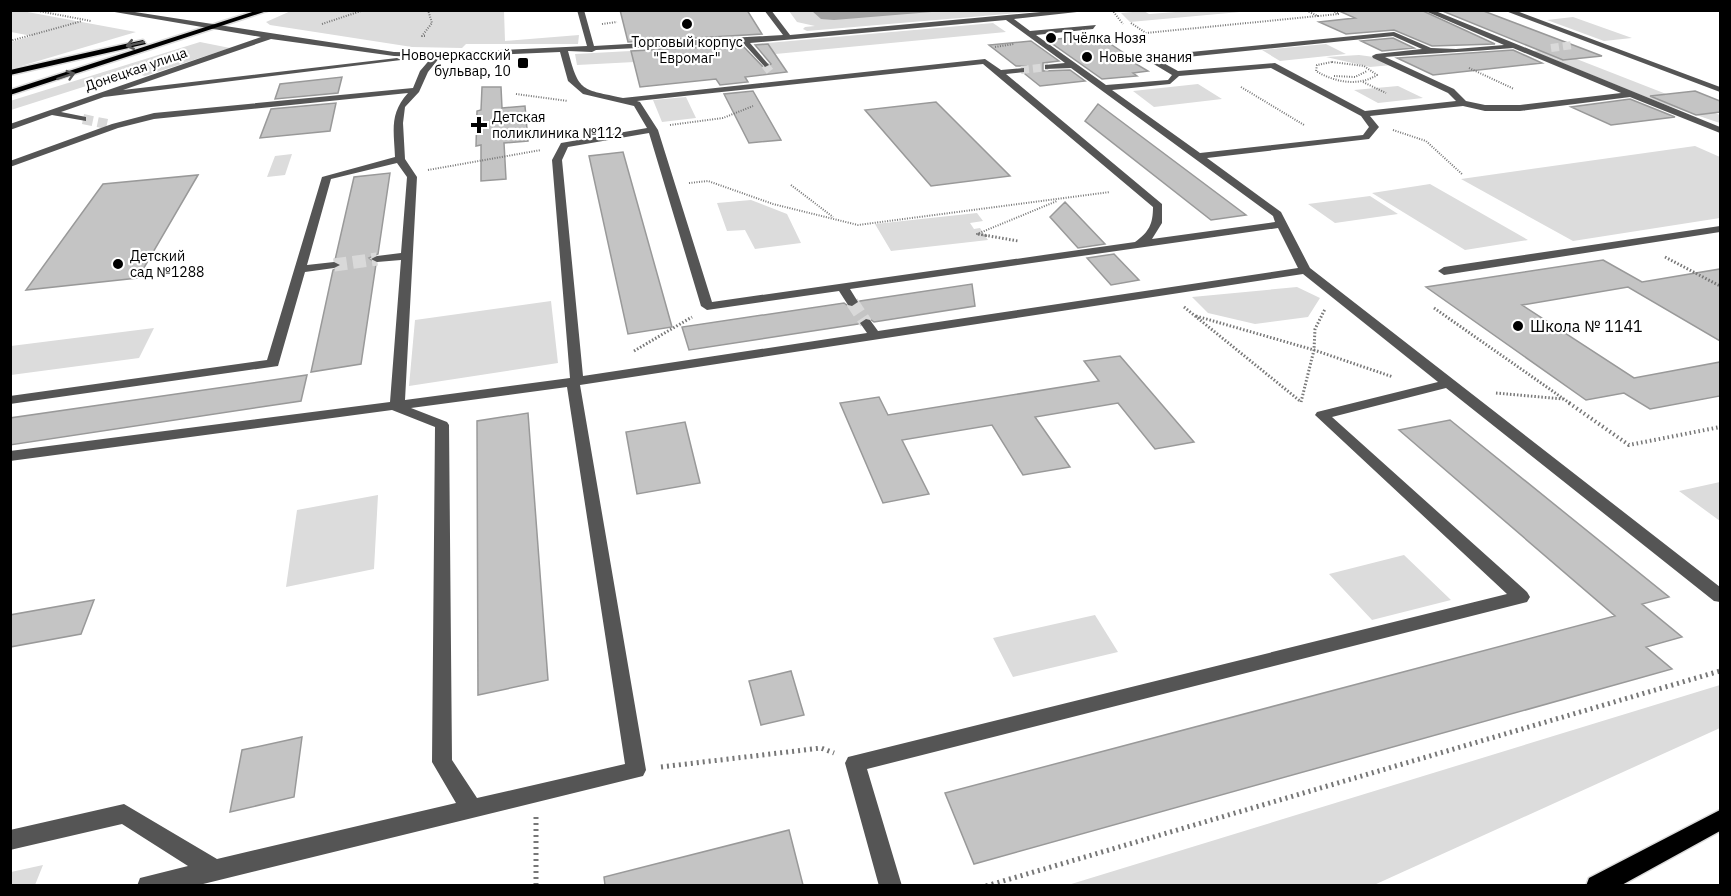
<svg xmlns="http://www.w3.org/2000/svg" width="1731" height="896" font-family="'IBM Plex Sans',sans-serif">
<rect width="100%" height="100%" fill="#fff"/>
<path fill="#dcdcdc" d="M11,10L22,11L136,32L11,69V42L32,36L11,32Z
M293,10L504,11L505,41L579,35L578,44H466L462,48L412,47L270,25L266,22Z
M789,11H1042L807,31L803,29L805,27L815,26L797,22Z
M1189,11H1251L1130,22L1121,13L1144,11L1149,14Z
M1573,17L1632,38L1604,41L1547,20Z
M993,23L1006,32L765,55L756,44Z
M200,42L230,48L145,76L130,72L11,110L10,101Z
M1326,44L1346,54L1280,61L1262,50Z
M742,45L750,56L577,65L575,54Z
M1551,49L1720,115V123L1666,105L1533,51Z
M1359,55L1374,57L1392,65L1370,67L1326,57Z
M1198,84L1222,99L1154,107L1133,91Z
M1398,86L1423,98L1378,103L1354,90Z
M686,97L696,118L662,122L653,100Z
M1695,146L1720,157V218L1573,241L1461,179Z
M292,154L285,175L267,177L275,156Z
M1430,184L1528,240L1465,250L1372,193Z
M1370,196L1398,214L1335,223L1308,204Z
M751,200L787,214L801,243L755,249L745,230L727,231L717,203Z
M977,213L983,221L970,223L974,229L980,228L988,240L891,251L875,224Z
M1297,287L1320,298L1308,317L1255,324L1208,313L1192,297Z
M551,301L558,363L409,386L415,320Z
M154,328L139,358L11,375V346Z
M1720,482V521L1679,491Z
M378,495L374,569L286,587L297,510Z
M1404,555L1451,600L1372,620L1329,574Z
M1095,615L1118,652L1013,677L993,638Z
M1720,685V728L1374,885H1068Z
M43,865L35,885H11V872Z"/>
<path fill="#a3a3a3" d="M812,11H944L834,20L821,19Z"/>
<path fill="#c4c4c4" stroke="#999" stroke-width="1.5" d="M620,10H747L762,34L628,42Z
M1337,10H1421L1495,44L1432,46L1394,30L1346,34L1319,22L1355,18Z
M1440,10H1481L1602,56L1563,60Z
M1097,35L1139,63L1136,64L1148,71L1133,73L1137,76L1102,79L1047,40Z
M1393,38L1414,48L1382,51L1361,41Z
M1031,41L1059,61L1043,63V71L1070,70L1085,81L1040,86L1025,74L1026,66H1016L989,45Z
M768,44L787,72L745,77L748,82L720,85L716,79L640,87L631,51L742,45L765,69L771,64L755,45Z
M1513,50L1542,63L1433,75L1397,58Z
M342,77L338,93L275,99L280,84Z
M482,87H501L502,108L525,106L528,141L504,143L506,179L481,181V145L476,146L477,111L481,110Z
M753,91L781,140L749,143L724,94Z
M1695,91L1720,101V112L1696,115L1650,96Z
M1630,99L1675,117L1611,125L1571,107Z
M936,102L1010,176L931,186L865,110Z
M336,103L330,131L260,138L271,109Z
M1098,104L1246,215L1211,220L1085,121Z
M623,152L672,327L628,334L589,156Z
M390,173L378,254L369,258L376,264L361,364L311,372L333,270L342,266L335,260L354,177Z
M198,175L138,278L26,290L103,184Z
M1065,202L1105,244L1078,248L1050,217Z
M1114,254L1139,280L1111,285L1087,258Z
M1603,260L1642,282L1720,269V341L1628,287L1522,305L1634,378L1720,362V396L1650,409L1624,393L1586,400L1426,287Z
M972,284L975,306L874,322L867,317L858,324L689,350L682,327L844,303L851,308L860,301Z
M1120,356L1194,442L1155,449L1118,403L1035,417L1070,467L1023,475L992,425L902,440L929,494L883,503L840,403L879,397L888,415L1099,381L1084,361Z
M307,375L301,401L10,445V418Z
M528,413L548,680L478,695L477,421Z
M1450,420L1669,597L1642,604L1682,637L1646,647L1672,669L974,864L945,793L1615,616L1399,430Z
M685,422L700,483L637,494L626,432Z
M94,600L81,634L10,647V615Z
M791,671L804,715L761,725L749,681Z
M302,737L294,797L230,812L242,750Z
M789,830L803,885H605L604,877Z"/>
<g fill="none" stroke-linecap="round" stroke-linejoin="round">
<path stroke="#d9d9d9" stroke-width="8" stroke-dasharray="8 4" stroke-linecap="butt" d="M1551,48L1573,45
M765,65L772,74
M1021,70L1048,67"/>
<path stroke="#d9d9d9" stroke-width="10" stroke-dasharray="10 5" stroke-linecap="butt" d="M83,119L107,124"/>
<path stroke="#d9d9d9" stroke-width="13" stroke-dasharray="13 6" stroke-linecap="butt" d="M334,265L377,259
M852,302L866,323"/>
<defs>
<path id="major" d="M258,10H270L10,95V90Z
M143,40L146,44L10,75V70Z
M1720,810V831L1620,886H1586L1589,878Z"/>
</defs>
<use href="#major" stroke="#dbdbdb" stroke-width="3"/>
<path stroke="#777" stroke-width="2" stroke-dasharray="1 1.5" stroke-linecap="butt" d="M33,10L91,21
M1112,10L1123,24
M1318,16L1339,14L1331,10
M1131,23L1146,33L1318,16L1305,10
M322,24L364,10
M602,24L617,22
M425,36H422L432,23L428,10
M10,41L82,21
M995,47L1014,44
M1332,62L1364,66L1377,75C1358,87 1334,82 1316,71L1317,65Z
M1469,68L1514,89
M1334,76L1355,77L1367,71
M1363,82L1386,93
M1241,87L1304,125
M516,94L568,101
M670,125L723,118L753,106
M1393,130L1426,141L1463,175
M428,170L541,150
M689,183L708,181L773,204L858,225L1110,192
M791,185L833,217
M987,236L977,234L1057,201"/>
<path stroke="#777" stroke-width="3" stroke-dasharray="1.5 2" stroke-linecap="butt" d="M978,234L1018,241
M1665,257L1720,286
M1184,307L1300,401
M1434,308L1571,404
M1196,316L1314,350L1393,377
M634,351L692,317
M1496,393L1563,399
M1301,402L1314,350L1315,329L1325,309"/>
<path stroke="#777" stroke-width="4" stroke-dasharray="1.5 3" stroke-linecap="butt" d="M1569,403L1629,445L1720,427"/>
<path stroke="#777" stroke-width="5" stroke-dasharray="2 4" stroke-linecap="butt" d="M661,767L821,748L834,753
M536,817V886
M986,886L1720,671"/>
<path fill="#555" fill-rule="evenodd" d="M103,10H122L394,52L438,53L587,46L577,10H584L594,46L783,35L764,10H771L790,35L1063,10H1095L1014,19L1030,31L1096,25L1093,29L1036,35L1106,85L1168,80L1172,75L1147,60L1146,58L1150,56L1394,32L1431,48L1456,49L1504,45L1423,10H1433L1720,127V133L1630,97L1520,111H1485L1463,106L1370,116L1379,127L1369,139L1207,158L1281,212L1310,268L1720,587V602L1714,601L1446,388L1332,417L1527,592L1530,597L1527,602L867,769L902,886H879L845,763L848,757L1507,594L1315,415L1317,412L1438,382L1303,274L580,385L646,770L643,776L195,886H137L140,878L188,866L122,824L10,850V830L124,804L217,859L456,803L432,762L435,427L392,410L10,461V451L390,402L401,260L377,262L371,259L377,256L401,253L407,177L397,163L331,179L307,265L334,262L340,265L334,268L305,272L278,366L10,404V396L267,360L322,177L395,157C394,131 389,114 408,93L154,119L118,128L10,167V161L112,124L154,113L413,88L420,71L432,57L394,56L271,39L123,90L397,58L401,60L104,97L61,112L86,117V121L52,115L10,130V124L261,37ZM1006,20L1065,63L1045,65V69L1071,68L1273,216L1275,222L1152,239L1162,223V204L1006,74L1024,72V68L1001,70L985,59L623,98C582,89 579,93 568,51L592,52L596,50L743,43L765,67L769,65L750,43ZM1393,36L1422,49L1376,54L1372,56L1373,58L1448,93L1456,101L1365,111L1275,63L1178,71L1158,60ZM1513,48L1621,93L1520,105H1485L1466,101L1454,89L1385,57C1428,53 1470,52 1513,48ZM560,52L568,81L583,94L634,106L647,128L561,143L552,160L570,378L405,400L417,177L405,159L403,123L405,107L419,92L428,72L440,57ZM983,64L1153,207C1153,224 1149,232 1135,242L712,302L658,130L640,102L637,101ZM1271,68L1361,116L1369,127L1363,135L1200,153L1112,90L1170,84L1179,76ZM649,133L701,306L707,310L839,291L848,305L852,306L858,302L850,289L1278,228L1298,268L878,331L870,320L866,319L860,323L867,333L583,376L562,160L568,147ZM567,387L625,764L477,798L452,760L449,425L447,422L411,408Z
M1503,10H1514L1720,87V92Z
M1720,226V232L1444,275L1438,271L1444,267Z"/>
<use href="#major" fill="#000" fill-rule="evenodd"/>
</g>
<defs><path id="oneway-shaft" d="M-6 0H5M1.5-3L5.5 0L1.5 3" fill="none" stroke-width="1.6" stroke-linecap="round" stroke-linejoin="round" transform="scale(1.5)"/></defs>
<g stroke="#595959">
<use href="#oneway-shaft" transform="translate(135 44) rotate(167)"/>
<use href="#oneway-shaft" transform="translate(66 76) rotate(-18)"/>
</g>
<g fill="#000" stroke="#fff" stroke-width="2">
<circle cx="687" cy="24" r="6"/>
<circle cx="1051" cy="38" r="6"/>
<circle cx="1087" cy="57" r="6"/>
<rect x="517" y="57" width="12" height="12" rx="3"/>
<path d="M476 116h6v6h6v6h-6v6h-6v-6h-6v-6h6z"/>
<circle cx="118" cy="264" r="6"/>
<circle cx="1518" cy="326" r="6"/>
</g>
<g text-anchor="middle" stroke-width="4.5" stroke-linejoin="round" paint-order="stroke">
<g font-size="14" fill="#000" stroke="#fff" text-anchor="start">
<text x="1063" y="43">Пчёлка Нозя</text>
<text x="687" y="47" text-anchor="middle">Торговый корпус<tspan x="687" dy="16">"Евромаг"</tspan></text>
<text x="511" y="60" text-anchor="end">Новочеркасский<tspan x="511" dy="16">бульвар, 10</tspan></text>
<text x="1099" y="62">Новые знания</text>
<text x="492" y="122">Детская<tspan x="492" dy="16">поликлиника №112</tspan></text>
<text x="130" y="261">Детский<tspan x="130" dy="16">сад №1288</tspan></text>
</g>
<g font-size="14" fill="#000" stroke="#fff">
<text transform="translate(136 69) rotate(-19)" y="5">Донецкая улица</text>
</g>
<g font-size="16" fill="#000" stroke="#fff" text-anchor="start">
<text x="1530" y="332">Школа № 1141</text>
</g>
</g>
<rect width="1731" height="896" fill="none" stroke="#000000" stroke-width="24"/>
</svg>
